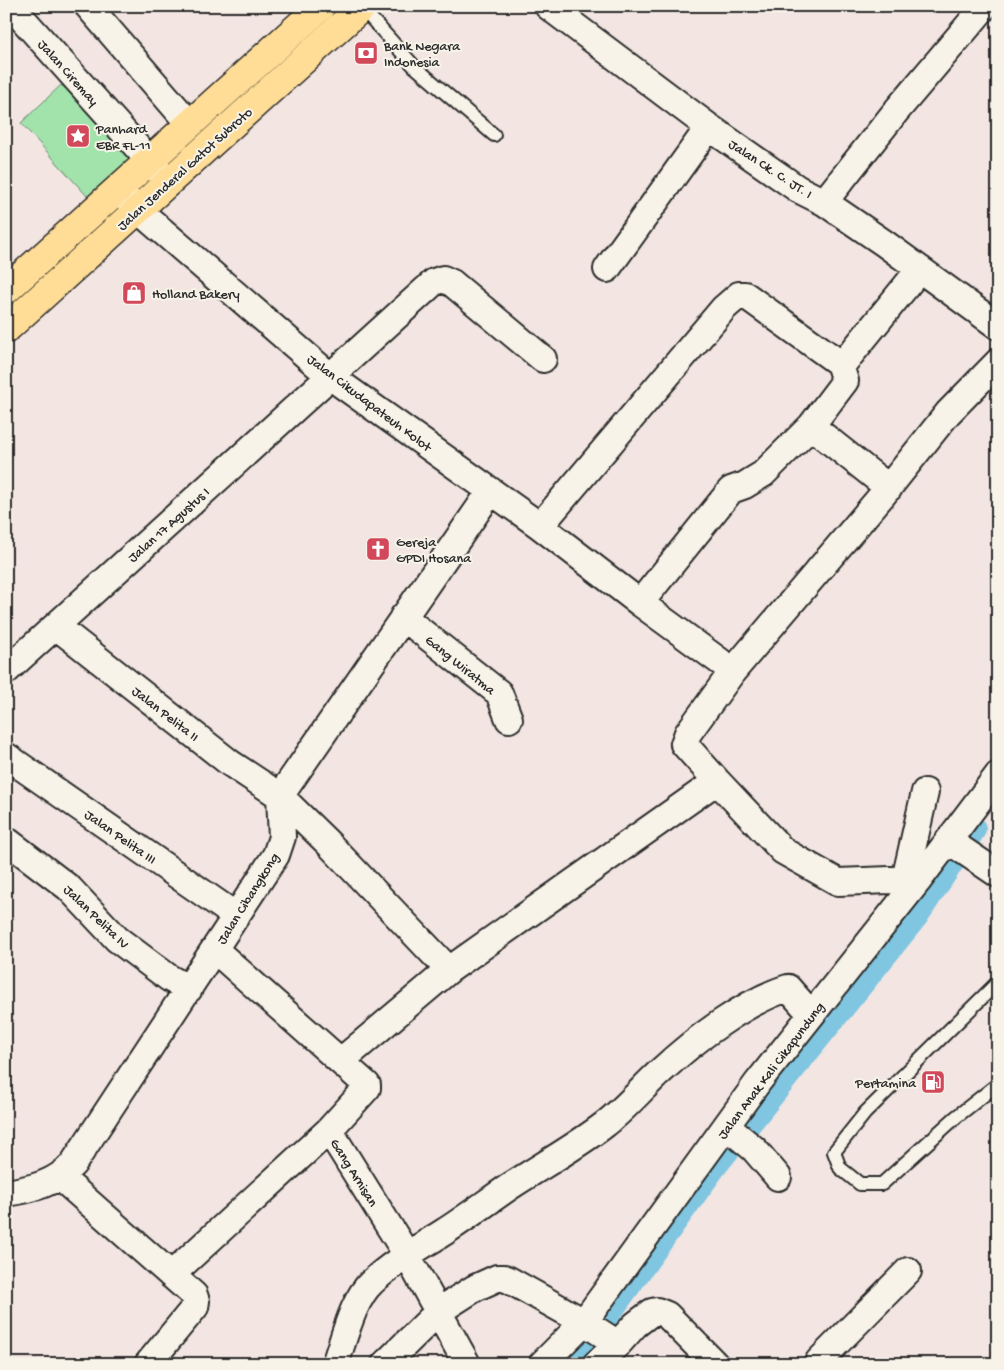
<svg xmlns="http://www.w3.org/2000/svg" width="1004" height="1370" font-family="'Gochi Hand',sans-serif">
<rect width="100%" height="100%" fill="#f2e5e2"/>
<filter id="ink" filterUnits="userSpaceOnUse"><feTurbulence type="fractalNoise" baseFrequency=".02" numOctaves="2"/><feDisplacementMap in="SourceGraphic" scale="10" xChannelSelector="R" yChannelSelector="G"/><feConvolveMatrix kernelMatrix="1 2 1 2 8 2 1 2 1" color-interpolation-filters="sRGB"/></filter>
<g filter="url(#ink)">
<path fill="#a2e3ac" stroke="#66876c" d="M61,85L140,150L88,197L21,123Z"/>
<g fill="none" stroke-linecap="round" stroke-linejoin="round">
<path stroke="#80c6e1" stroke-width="28" d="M567,1364L584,1345L712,1167L915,915L972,829"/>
<defs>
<path id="lane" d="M361,7L414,66L494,135
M998,982L865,1113L834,1152L840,1168L860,1184H882L956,1117L998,1084"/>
<path id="street" d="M11,6L164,177
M88,6L181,114
M548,6L709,127L798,189L824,202L884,243L998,326
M124,195L138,210L331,377L540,526L640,603L733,671
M824,202L897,110L985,6
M607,269L709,127
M811,426L889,488
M540,526L724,308L739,295H745L842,365
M640,603L731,490L745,485L763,474L811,426L845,381L841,369L842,365L920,269
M403,617L499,693L509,719
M56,626L230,763L280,796L329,844L449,970L717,781L783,851L838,882L890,880L918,881
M6,671L434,282L443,279L452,283L543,359
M6,756L236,916
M717,781L684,744L688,733L733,671L885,492L948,413L998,362
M6,840L69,888L117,939L169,978L189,989
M949,841L998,874
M905,880L925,792
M215,950L367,1085V1088L329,1130L407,1255L467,1364
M341,1061L449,970
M726,1126L754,1149L778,1177
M60,1177L194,1295L196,1301L195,1307L148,1364
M6,1193C32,1189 55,1184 73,1164L276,855L282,837L280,796L491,491
M171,1275L329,1130
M819,1361L908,1271
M335,1364C344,1339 353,1299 372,1282C393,1262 419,1248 444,1232C466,1218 487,1202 509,1187C541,1166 574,1148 604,1125C625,1109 642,1088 662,1070C694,1040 746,1001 788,988L811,1014
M385,1364L439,1311L475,1288L497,1278H504L509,1280L584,1322L618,1344
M542,1364L584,1322L758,1082L918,881L998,775
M596,1364L618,1344L635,1325L652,1312L657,1311L667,1315L715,1364"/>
<path id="primary" d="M6,290L321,6
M6,329L363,6"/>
</defs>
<use href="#lane" stroke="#2b2b2b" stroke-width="16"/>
<use href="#street" stroke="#2b2b2b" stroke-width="30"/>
<use href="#primary" stroke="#2b2b2b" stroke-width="31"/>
<use href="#lane" stroke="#f7f3e8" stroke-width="12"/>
<use href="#street" stroke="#f7f3e8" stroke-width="26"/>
<use href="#primary" stroke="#ffdd96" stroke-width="28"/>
</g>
</g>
<defs>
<symbol id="bank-square" viewBox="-11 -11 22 22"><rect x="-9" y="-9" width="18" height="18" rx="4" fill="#d1495b" stroke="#f7f3e8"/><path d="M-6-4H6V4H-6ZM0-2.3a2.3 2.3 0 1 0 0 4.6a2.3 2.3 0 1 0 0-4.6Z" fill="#fff"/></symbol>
<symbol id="sight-square" viewBox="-11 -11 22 22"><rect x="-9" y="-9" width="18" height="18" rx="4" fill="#d1495b" stroke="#f7f3e8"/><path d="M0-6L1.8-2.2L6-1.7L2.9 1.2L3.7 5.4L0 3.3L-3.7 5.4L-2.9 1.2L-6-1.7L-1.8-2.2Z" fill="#fff"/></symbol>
<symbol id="shop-square" viewBox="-11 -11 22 22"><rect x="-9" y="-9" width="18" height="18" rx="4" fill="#d1495b" stroke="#f7f3e8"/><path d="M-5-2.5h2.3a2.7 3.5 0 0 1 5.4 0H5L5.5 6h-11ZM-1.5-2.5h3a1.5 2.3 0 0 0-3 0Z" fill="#fff"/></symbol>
<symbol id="church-square" viewBox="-11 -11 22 22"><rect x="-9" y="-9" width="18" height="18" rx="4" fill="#d1495b" stroke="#f7f3e8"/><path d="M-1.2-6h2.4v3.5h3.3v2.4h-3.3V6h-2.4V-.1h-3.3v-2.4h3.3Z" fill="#fff"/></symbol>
<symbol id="fuel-square" viewBox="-11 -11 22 22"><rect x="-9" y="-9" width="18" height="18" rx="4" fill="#d1495b" stroke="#f7f3e8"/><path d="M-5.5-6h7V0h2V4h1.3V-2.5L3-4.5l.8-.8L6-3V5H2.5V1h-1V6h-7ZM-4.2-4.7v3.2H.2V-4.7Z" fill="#fff"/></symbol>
</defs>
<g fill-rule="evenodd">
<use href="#bank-square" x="352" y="39" width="28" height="28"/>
<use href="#sight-square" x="64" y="122" width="28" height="28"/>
<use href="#shop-square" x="120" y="279" width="28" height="28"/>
<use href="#church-square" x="364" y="535" width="28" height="28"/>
<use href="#fuel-square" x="919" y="1068" width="28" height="28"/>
</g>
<g text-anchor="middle" stroke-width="4" stroke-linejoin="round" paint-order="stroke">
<g font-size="14" fill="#2b2b2b" stroke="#f7f3e8" text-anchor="start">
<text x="384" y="50">Bank Negara<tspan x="384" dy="16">Indonesia</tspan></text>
<text x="96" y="133">Panhard<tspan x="96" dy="16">EBR FL-11</tspan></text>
<text x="152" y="298">Holland Bakery</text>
<text x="396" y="546">Gereja<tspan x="396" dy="16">GPDI Hosana</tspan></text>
<text x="916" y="1087" text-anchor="end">Pertamina</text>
</g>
<g font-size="14" fill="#2b2b2b" stroke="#f7f3e8">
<text transform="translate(69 72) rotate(48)" y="5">Jalan Ciremay</text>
<text transform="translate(184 168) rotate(-42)" y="5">Jalan Jenderal Gatot Subroto</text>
<text transform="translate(771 168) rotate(33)" y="5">Jalan Ck. C. JT. I</text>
<text transform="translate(370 402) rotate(37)" y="5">Jalan Cikudapateuh Kolot</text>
<text transform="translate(168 524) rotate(-42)" y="5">Jalan 17 Agustus I</text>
<text transform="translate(461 664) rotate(39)" y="5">Gang Wiratma</text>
<text transform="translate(166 713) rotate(38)" y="5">Jalan Pelita II</text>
<text transform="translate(121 836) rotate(35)" y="5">Jalan Pelita III</text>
<text transform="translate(247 898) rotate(-58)" y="5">Jalan Cibangkong</text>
<text transform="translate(97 916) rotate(44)" y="5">Jalan Pelita IV</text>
<text transform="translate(770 1070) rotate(-53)" y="5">Jalan Anak Kali Cikapundung</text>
<text transform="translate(355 1172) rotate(58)" y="5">Gang Arnisan</text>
</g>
</g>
<rect width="1004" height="1370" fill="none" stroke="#f7f3e8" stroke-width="25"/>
<rect x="12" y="12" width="979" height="1345" fill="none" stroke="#2b2b2b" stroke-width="2" filter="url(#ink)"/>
</svg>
